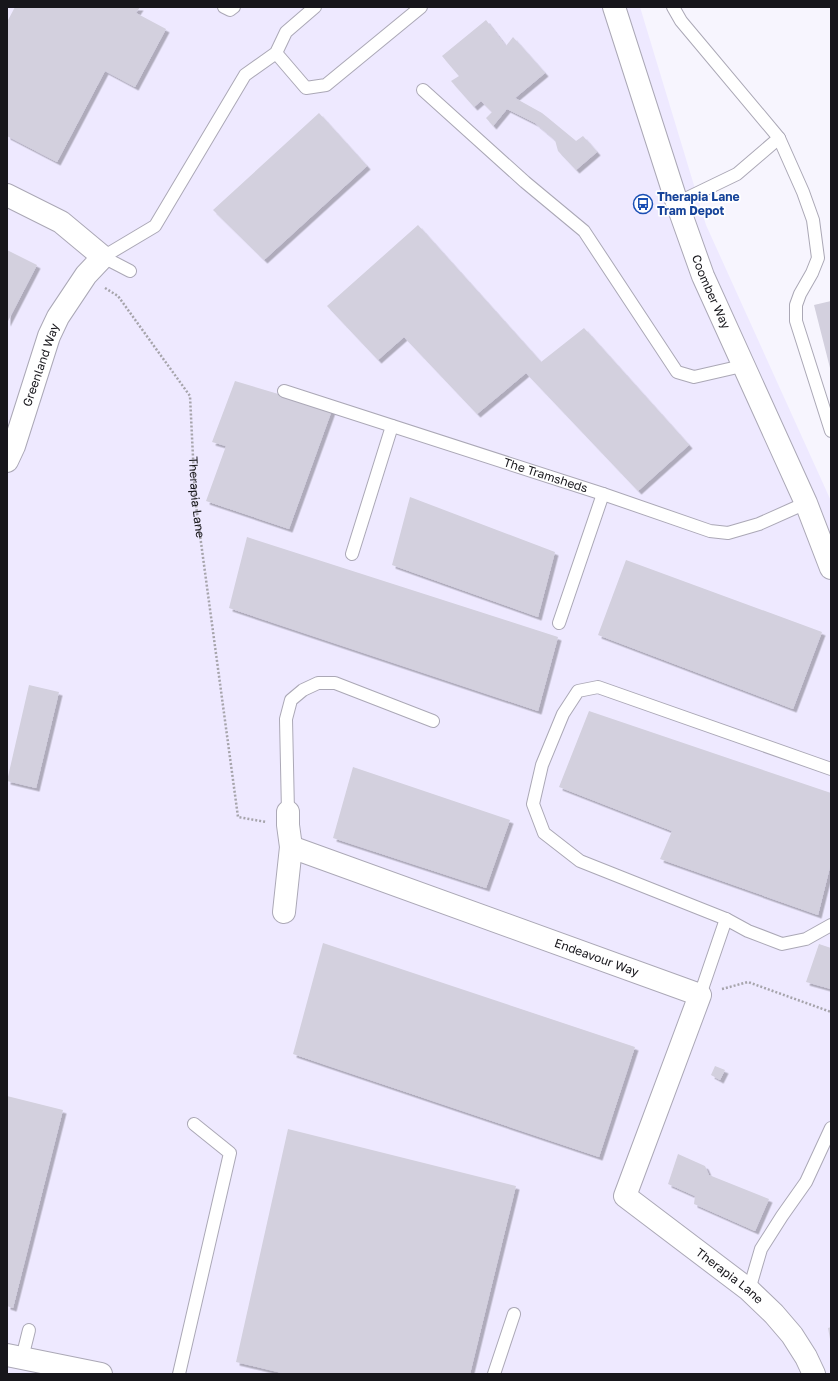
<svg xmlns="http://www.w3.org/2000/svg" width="838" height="1381" font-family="'Golos Text',sans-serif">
<defs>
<filter id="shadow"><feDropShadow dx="3.5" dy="3.5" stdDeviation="0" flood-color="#0004"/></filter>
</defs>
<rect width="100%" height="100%" fill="#f7f5fe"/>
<path fill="#eee9ff" d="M7,7H640L706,225L831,501V1374H7Z"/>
<path fill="#d3d0de" filter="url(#shadow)" d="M15,7H140L136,13L166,29L135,87L105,71L57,162L7,136V22Z
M486,20L506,46L513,37L545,73L515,98L542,113L576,141L583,136L597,152L576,170L558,151L555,140L535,123L507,109L493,126L486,118L492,112L481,101L474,107L451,81L459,76L442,56Z
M319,113L367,166L264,260L213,210Z
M418,225L541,362L584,328L689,445L638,491L526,373L477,414L404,337L378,360L327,306Z
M7,250L37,265L7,323Z
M831,301V368H830L814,305Z
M235,381L332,410L289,529L206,501L226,446L212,442Z
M410,497L555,552L538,617L392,565Z
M247,537L558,637L538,711L229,608Z
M626,560L822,632L793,709L598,635Z
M29,685L59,692L36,788L7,781Z
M589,711L831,793V863L818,915L660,859L672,831L559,787Z
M353,767L510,820L486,888L333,838Z
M323,943L635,1047L599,1157L293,1054Z
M819,944L831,948V989L806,982Z
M715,1066L725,1070L720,1080L711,1075Z
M7,1096L63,1110L13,1308L7,1306Z
M288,1129L516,1186L470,1374H286L236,1362Z
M678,1154L705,1166L709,1175L769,1199L755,1231L694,1204L695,1196L668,1184Z
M831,1327V1339H830L828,1328Z"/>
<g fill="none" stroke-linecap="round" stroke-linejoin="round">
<defs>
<g id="service">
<path d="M224,7L230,10L234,7"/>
<path d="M673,7L681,21L779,138L737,174L677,203"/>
<path d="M276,53L306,88L326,85L421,7"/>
<path d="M423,90L525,182L584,231L677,372L694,377L742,366"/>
<path d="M779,138L803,192L813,220L818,258L812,273L800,294L796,305V321L831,431"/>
<path d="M103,257L155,226L245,75L276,53L286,32L315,7"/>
<path d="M103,257L130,271"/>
<path id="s2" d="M284,391L603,494L710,531L728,533L759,524L806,503"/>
<path d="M352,554L392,426"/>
<path d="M559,623L603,494"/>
<path d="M288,812L286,719L291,700L303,690L318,683H335L433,721"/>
<path d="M726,919L580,861L544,833L533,804L542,765L563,714L578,691L598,687L831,769"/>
<path d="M700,995L726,919L748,931L782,944L806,939L831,925"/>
<path d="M749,1290L761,1249L782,1216L806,1182L831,1128"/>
<path d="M22,1358L29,1330"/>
<path d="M179,1374L230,1153L194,1124"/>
<path d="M494,1374L514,1314"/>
</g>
<g id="minor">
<path d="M7,195L61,222L103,257L86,275L58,317L49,336L14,446L7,461"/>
<path id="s3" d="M291,847L700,995L625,1196L749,1290L774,1314L792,1335L806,1357L814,1374"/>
<path d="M284,912L291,847L288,825V812"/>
<path d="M7,1355L101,1374"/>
</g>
<g id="tertiary">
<path id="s4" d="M614,7L677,203L703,276L806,503L831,568"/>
</g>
</defs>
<use href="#service" stroke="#aba8b6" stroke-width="14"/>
<use href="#minor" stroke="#aba8b6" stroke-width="24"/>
<use href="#tertiary" stroke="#aba8b6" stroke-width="24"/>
<g stroke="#a6a4ab" stroke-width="2.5" stroke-dasharray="2 2" stroke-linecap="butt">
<path id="s1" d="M105,288L118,296L190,396L195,498L238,817L266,822"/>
<path d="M722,989L748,982L831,1012"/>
</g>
<use href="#service" stroke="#fff" stroke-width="12"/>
<use href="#minor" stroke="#fff" stroke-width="22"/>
<use href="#tertiary" stroke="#fff" stroke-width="22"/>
</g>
<defs>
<symbol id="bus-ring" viewBox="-11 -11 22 22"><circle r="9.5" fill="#fff" stroke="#1a4fb4" stroke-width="1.5"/><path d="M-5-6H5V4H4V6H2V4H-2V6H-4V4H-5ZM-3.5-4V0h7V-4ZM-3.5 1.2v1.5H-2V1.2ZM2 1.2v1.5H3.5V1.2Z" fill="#1a4fb4"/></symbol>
</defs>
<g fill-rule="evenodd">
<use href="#bus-ring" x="632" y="193" width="22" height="22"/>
</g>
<g text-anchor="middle" stroke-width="3.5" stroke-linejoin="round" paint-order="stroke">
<g font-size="12" font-weight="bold" fill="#164399" stroke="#fff" text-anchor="start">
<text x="657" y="201">Therapia Lane<tspan x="657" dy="14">Tram Depot</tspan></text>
</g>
<g font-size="12" fill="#17161b" stroke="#fff">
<text dy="4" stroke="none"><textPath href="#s4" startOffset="301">Coomber Way</textPath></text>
<text transform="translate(41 365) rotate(-71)" y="4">Greenland Way</text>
<text dy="4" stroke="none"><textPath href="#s2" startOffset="275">The Tramsheds</textPath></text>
<text dy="4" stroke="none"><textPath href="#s1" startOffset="240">Therapia Lane</textPath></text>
<text dy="4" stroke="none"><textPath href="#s3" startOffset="325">Endeavour Way</textPath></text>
<text dy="4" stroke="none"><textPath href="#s3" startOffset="781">Therapia Lane</textPath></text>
</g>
</g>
<rect width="838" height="1381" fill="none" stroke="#17161b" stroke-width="16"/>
</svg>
